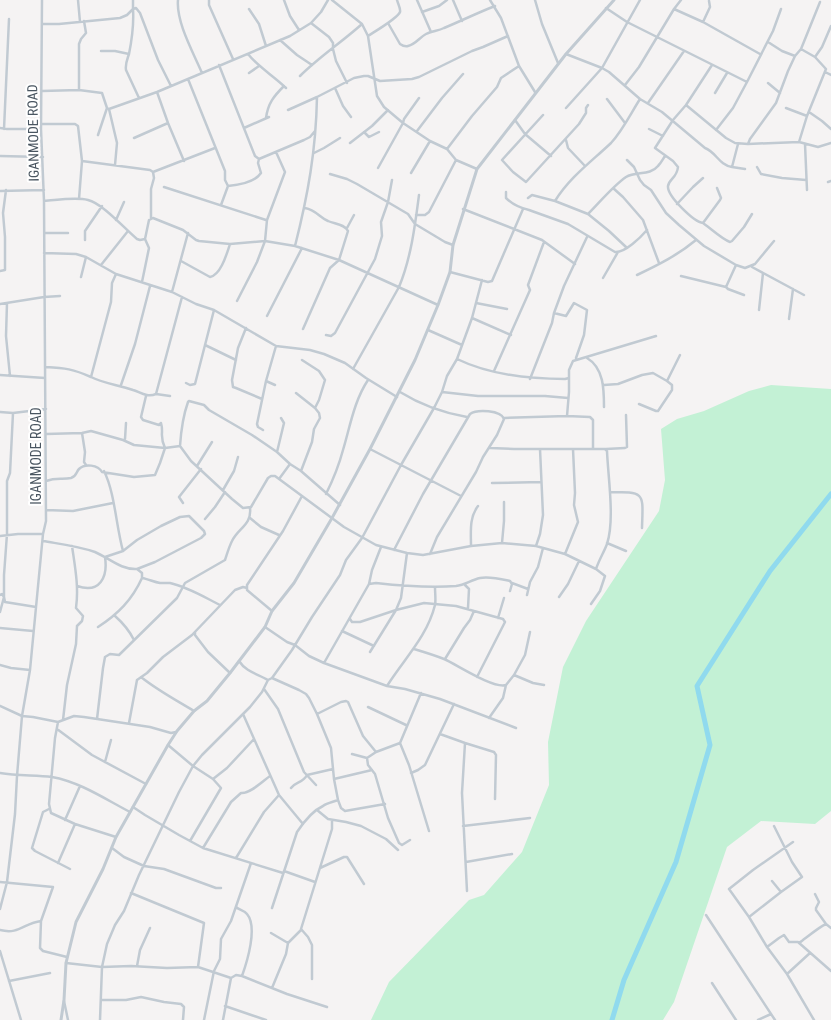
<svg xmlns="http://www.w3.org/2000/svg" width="831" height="1020" font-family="'Roboto Condensed',sans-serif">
<rect width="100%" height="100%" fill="#f5f3f3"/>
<path fill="#c3f1d5" d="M771,385L831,389V811L815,824L761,821L727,847L674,1002L663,1020H371L389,982L469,900L484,895L522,852L549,785L548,742L563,667L586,621L659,511L665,480L661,429L677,419L704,411L749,391Z"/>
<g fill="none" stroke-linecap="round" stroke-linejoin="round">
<path stroke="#90daee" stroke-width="5" d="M612,1020L624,980L676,862L710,745L697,686L770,571L831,494"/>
<path stroke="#c1cad2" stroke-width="2.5" d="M78,0L80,22
M133,0V9L136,8L140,13L158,60L171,86
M178,0C176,22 193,52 202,73
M209,0V5L233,59
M284,0L290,16L299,30
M332,0L362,24L368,36L377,96L384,107L403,123L430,141L447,149L456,160L477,169
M417,0L431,32
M453,0L462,21
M490,0L501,18L519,66L535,92
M535,0L542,24L558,63
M606,8L627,22L747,82L773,31L781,9
M133,9C134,24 132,39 129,54C127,60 125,64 126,70L139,98
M249,9L259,24L266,46
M674,9L681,0
M422,12L439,6L447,0
M703,22L710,7L709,1
M311,23L329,37L333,43V49L336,61L347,83
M388,23L400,44C403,46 405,47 408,46C416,44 420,37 426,34C431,31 438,31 444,28C461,21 477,13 495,6
M42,24H59L120,18L127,15L133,9
M368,36C374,32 398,18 400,12C401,9 398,4 397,0
M280,40L297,55L312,65
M768,42L782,51L795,56
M101,51H115L129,54
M248,54C258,67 274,76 286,88
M566,54L602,68L609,72L640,99L662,112L705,148C716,152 719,165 732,167L738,144
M815,57L822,47L831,26
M219,65L255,156L259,159
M712,65L686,105L673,120L655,148L673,161L678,167C677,178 669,179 668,186C667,196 694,222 703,223L720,200L721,198L717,188
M825,72L831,75
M249,73L259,66
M300,76C319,57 342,42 362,24
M188,79L225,171V180L228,186L221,205
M768,83L780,93
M625,85L639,67L674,9L703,22L760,54
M335,88L343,106L351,117
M79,90V44L81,39L86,33L84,21
M42,91L79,90L102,93L107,108L109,109L117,143L115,165
M157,92L168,123L184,161
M715,93L727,73
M607,99L625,123
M648,103L684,51
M686,105L726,138L735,143L748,144L799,142L818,147L831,143
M566,108L602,68L640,0
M786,108L807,116
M109,109L157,92L290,36L311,23L321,12L328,0
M288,110L317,97L354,78L364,76H368L380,81L412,79L419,77L472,51L483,47L508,36
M809,112L822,121L831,129
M543,115L502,160L513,172L526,182L579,124L586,113V108L588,105
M266,118C268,103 274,96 284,86
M515,120L525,134L551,156
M42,124H75L78,126L82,161L79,199
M0,128L7,129H41
M244,128L269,117
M4,129L9,19
M649,129L663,136
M716,130L733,108L747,82
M417,131L442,98L463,74
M364,132L369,137L379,132
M98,135L107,108
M134,138L168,123
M566,140L568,148L585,166
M799,142L807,116L826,69L815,57L801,49
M350,143L372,126L388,110
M748,144L750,139L776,103L788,71L795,56L801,49L820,2
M805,144L807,190
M447,149L472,116L497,87L501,78L519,66
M314,153L324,148L340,138
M0,156L43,157
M627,160L634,167L640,180L644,185L651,190L666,213L679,225L704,246L736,265L745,268L755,264L774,241
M82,161L150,170L153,172L154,178L151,189V218
M732,167L745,169
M757,167L761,174L782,178L806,180
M378,168L403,123L404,119L419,98
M153,172L215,148
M411,173L430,141
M330,174L347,179L357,184L408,214L415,224L445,242L453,245
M828,182L831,181
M228,186C238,185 255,182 261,173L258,163L259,159L304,140L310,137L315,131
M164,187L266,220
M613,188L623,197L643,220L659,263
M0,191L44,190
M506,192V198C512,204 521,208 529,210L568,224L615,252C625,253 641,237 647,230
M528,198L532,195L555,201L588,214L609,231L626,247
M44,201C58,200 75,197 88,200C102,203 125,229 137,239L140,240L145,239
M555,201C570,177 591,162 611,143C623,130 631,113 640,99
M677,204L693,187L703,178
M463,209L542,240L575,264
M588,214C599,203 613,186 626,177C636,171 650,176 658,166C661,163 663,159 665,156
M416,215H425L429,212L456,160
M116,220L124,202
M703,223C710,228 723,240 730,242L732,241L744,227L752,214
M347,228L354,215
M45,233H68
M85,240V231L102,206
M295,246C308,195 316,150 317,97
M44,253L76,254L86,257L116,274L172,292L196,304L214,310L276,346L310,350L324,354L345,363L366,378L397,397
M181,261L210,277C221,275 227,253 230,244
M101,265L128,231
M752,267L804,295
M0,271L5,270V237L3,213L6,190
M450,272L488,282L492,281L523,209
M637,275C658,265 678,255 696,240
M681,276L726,287L728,289L744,295
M81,277L86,257
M603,278L618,252
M142,282L149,248L145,239L149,220L153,218L183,230L196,240L199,241L230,244L265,241L295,246L339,260L438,305
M726,287L736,265
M172,292L188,233
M237,301L257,262L265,241L267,220L285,172L276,152
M7,303L6,336L10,376
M476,303L507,309
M0,304L44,297L60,296
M759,310L763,273
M554,313L566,316L574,303L587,310L584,335L576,358
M267,316L302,248
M472,318L511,335
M789,319L793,289
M246,328L238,348L232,380L233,387L236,388L262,399
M303,329L330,268L339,260L348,231C345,224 334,224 328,221C319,217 316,210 305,208
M428,330L462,345
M326,335L331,336L335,333L375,259L382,236L381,222L388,202L392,180
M205,345L236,360
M587,358C604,368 604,390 604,407
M457,359C490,375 528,379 565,379L569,378
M46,367C65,368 73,369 91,377C102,383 119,385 133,390C140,392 147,398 156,394L182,297
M353,369L399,287C411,258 415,226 419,195
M494,371L530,290L528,285L544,242
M0,375L45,378
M91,377L111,302L112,283L116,274
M530,379L552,323L554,313L564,286L587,237
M266,381L275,385
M667,381L680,355
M186,383L190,385L195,384L214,310
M121,385L135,344L150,286
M604,385L618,384L642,375L653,373L667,381L672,385V390L658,411H656L639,404
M400,392C421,405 444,413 467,417
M442,392L478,396H545L568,398
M296,393L315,408
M156,394L170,396
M0,412L13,413L46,409
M567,416L569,392V370L573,361L656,336
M281,418L284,423L277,452L290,464L301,471L340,505
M504,418L567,416L590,417L593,420V449
M263,430L258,427L257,424L266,381L276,346
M82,433L85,452L84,462L86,465
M46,434L82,433L91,431L123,440L134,445L165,448L180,446L191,461L232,499L243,508L251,507L268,478L271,476H275L344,527L376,545L407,553L423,555L471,546L502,543L536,546L565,554L596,569L605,576L600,591L591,604
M123,440L125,439L126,423
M180,446C181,431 183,416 188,402L189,401L204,405L209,410L252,435L277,452
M490,448L514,449H605L607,451C608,477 615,520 607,544C604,552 599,560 596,569
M370,449L461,496
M606,449L625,448L627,447L626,415
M197,466L212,442
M104,471C115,493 116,526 123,551
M301,471L312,442L314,429L320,418L319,413L315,408L319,400L325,380L319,371L302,360
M279,479L290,464
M46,481C57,477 62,480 71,478C77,476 76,472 79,469C85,463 98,465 102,472L134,477L155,475L160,463L165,448C159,436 164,433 161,423L159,425L143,420L141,417L146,396
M492,483L541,482
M223,490L234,471L238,457
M610,492C646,492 643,493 642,528
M326,494C333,480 339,465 343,450C350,427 354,401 368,380
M183,503L179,497L201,469
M46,510L73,511L113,503
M250,518L261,527L279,535
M205,519L215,507L225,492
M0,536L18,534H43
M43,541C60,544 78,546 95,552C109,558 121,570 137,569L142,573V578C148,579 154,582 160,583C163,583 167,583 170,583C188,587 204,597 220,605
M502,543L504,521V502
M607,543L626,551
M471,546C471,532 469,518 478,506
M536,546L540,534L543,515L540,449
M394,550L423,494L470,414C477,409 501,410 504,419L497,435L483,457L476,472L437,537L430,554
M565,554L578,522L574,505L575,493L573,449
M512,583L528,589
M369,584L372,570L381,547
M465,585L469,589L468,608
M77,586C100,594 108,577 105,557L123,551L137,540L161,526L180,517L189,516L204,531L205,534L201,538L155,562L137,569
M247,588V590L272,611
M0,595L2,594L4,597L5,602L36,607
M527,595L530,582L538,567L543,548
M559,597L568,584L579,561
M0,612L4,597V575L7,534V481L10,473L13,413
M115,616C123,623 129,630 134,640
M498,618L504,598
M350,619L352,622H360L396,610L424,603L456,606L503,619L505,622L477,677
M98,627C118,614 132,600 142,578
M265,627L287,642L295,645L309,656L324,663L387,686L405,689L440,699L516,728
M0,628L33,631
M342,631L374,646
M195,632V635L208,652L230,673
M414,649C424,652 434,655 444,659C456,664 493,689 506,685
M370,652L396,610L401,598L407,553
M445,659L464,628L470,620L474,611
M239,661C246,672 258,674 268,680L272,678L299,690L306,694L309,698L317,714L331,748L334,779L338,800
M324,663L369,584L376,583C403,586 429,588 456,586C465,585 471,580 480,578C489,576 501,579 510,581L512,584L510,591
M0,665L11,668L30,670
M514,675L533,683L544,685
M141,677C157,690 176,700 194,711
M272,678L292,650L312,617L340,575L346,560L362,538L401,465L434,408L442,392L447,376L457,359L472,318L482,280
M387,686C404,659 427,637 435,605C436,600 435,593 435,587
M264,689L278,709L304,772L316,785
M421,693L400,743L409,765L429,831
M0,706L22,716L33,717L58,722L74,716L84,717L150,727L171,733L176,732
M368,707L406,725
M243,714L279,795L303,824
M317,714L341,702L346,701L348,702L363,736L376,752
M489,718L503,698L506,685L514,675L525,655L530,632
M97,719L103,668L105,657L110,654L119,655L177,598L185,583L225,560C227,554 229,547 232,541C238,528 252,525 250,508
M63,720L67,685L76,644L77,626L82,621L83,616L76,608C79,587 75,567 72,546
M58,722L55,738L49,804L51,813L75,824L116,837
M129,723L137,680L147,673L163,657L192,635L235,590L243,587L247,588V585L283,531L302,496
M57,729L92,755L146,784
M440,734L465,743L462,793L467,891
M400,743L376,752L367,758L368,765L375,774L388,818L399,843L402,845L410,840
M465,743L494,752L496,755L495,799
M168,745L193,766L213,779L221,788L190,841
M352,754L367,758
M105,762L111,740
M0,773C17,776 35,775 52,777C80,782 105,799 130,812
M411,773L418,770L425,765L454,704
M213,779L227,768L254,739
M334,779L372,770
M291,788C295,782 303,783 307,775L333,769
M133,807L145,815L179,835L203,848L283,873
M49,809L43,812L32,848L35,851L70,869
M317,810L328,819L346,822L361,826L386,839L398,850
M65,820L80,786
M463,826L530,818
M793,842L753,870L729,889L749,917L767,947L787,974L814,1020
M112,848L124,857L144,866L164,869L216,888H221
M203,848L231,802L241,793C250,794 263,781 270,776
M236,858L264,812L279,795
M466,862L512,854
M58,863L75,824
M320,868L344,857H347L364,884
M284,871L315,882
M772,881L781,892
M0,882L53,887L41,921C24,923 19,935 0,930
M131,893L204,923L198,967
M815,894L819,902L816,908V910L826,924L831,928
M236,907C239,910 244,910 247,914C258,927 247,962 242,976
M272,908L297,832C303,823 312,811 323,806C327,803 333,802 338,800L341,808L345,811L385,804
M0,909L7,882L15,814L17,776L22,716L30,670L43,534L46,521L44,201L41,129L42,0
M706,915L775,1020
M749,917L781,892L802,877L792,862L774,826
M41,921L40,948L43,951L67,957
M271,933L288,943
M799,943C806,938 819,927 826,924
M767,947L779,938L784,935L789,942H798L831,971
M0,951L21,1020
M66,963L102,967L131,966L167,968L198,967L231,978L236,975L242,976L287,994L327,1007
M137,966L140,950L150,928
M787,974L810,953
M312,979V945L308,937L301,929L332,829V821
M9,981L50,973
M712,983L736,1020
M272,988L286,954L288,943L301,930
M101,1000H126L141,997L164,1002L181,1004L184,1007L183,1020
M64,1001L68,1020
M225,1006L266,1020
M100,1020L102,967L107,944L115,925L124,911L139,875L179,792L193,766L202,755L250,707L262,692L268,680
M204,1020L214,971L220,959L221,939L231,921L251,863
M223,1020L231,978
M758,1020L771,1014"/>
<path stroke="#c1cad2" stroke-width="3" d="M61,1020L64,1000L66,963L76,922L103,869L116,837L168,745L177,731L194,711L207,701L230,673L265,627L272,611L294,583L332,518L370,449L415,360L438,305L450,272L453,245L477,169L566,54L614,0"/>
</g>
<g text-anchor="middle" stroke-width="4" stroke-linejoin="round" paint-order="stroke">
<g font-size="14" fill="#4a5661" stroke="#fff">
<text transform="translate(33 133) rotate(-91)" y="5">IGANMODE ROAD</text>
<text transform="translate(36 456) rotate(-90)" y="5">IGANMODE ROAD</text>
</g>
</g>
</svg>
